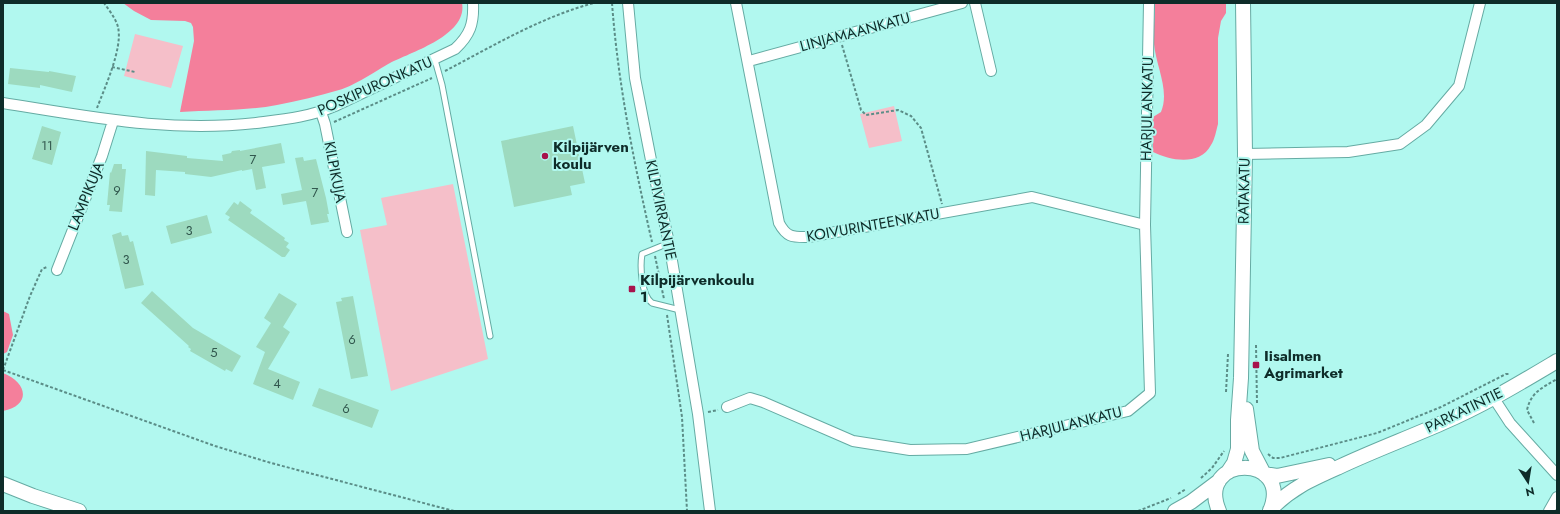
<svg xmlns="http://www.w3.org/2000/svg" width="1560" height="514" font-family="Jost,sans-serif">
<rect width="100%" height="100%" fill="#b1f8ef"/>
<path fill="#f5bfc9" d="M135,34L183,46L171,88L124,76Z
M894,106L902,141L869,148L860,114Z
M453,184L488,359L391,391L360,230L387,225L381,198Z"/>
<path fill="#f47f9b" d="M123,3H462C468,35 411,52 390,63C376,71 354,86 339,90C319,96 298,101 277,105C246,111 212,110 180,112L194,41L193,27L191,23L185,21L151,20L134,11Z
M1155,3H1226V13L1221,21L1218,38V124C1216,131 1215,139 1211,145C1200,166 1171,161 1153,152V117L1161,112C1170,91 1156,66 1154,44C1153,31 1155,16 1155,3Z
M3,311L9,314L13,335L7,352L3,354Z
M3,373C27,382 32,405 3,411Z"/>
<path fill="#9ddabf" d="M10,68L49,72V71L76,76L72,92L40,85V88L8,84Z
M42,126L61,132L52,165L32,159Z
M573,126L585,183L570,186L572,195L514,207L501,141Z
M281,143L285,163L262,167L266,188L256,190L252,169L242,171V170L211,177L185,174V172L156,170L155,196L145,195L146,151L187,156V158L223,161L222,155L231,153L232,151L240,150V151Z
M303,157L304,161L316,159L326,198L329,214H327L329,222L311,225L306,201L283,205L281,194L302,190L295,158Z
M114,164H122V169H126L122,212L109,211L110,205H107L110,172L111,173Z
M240,201L252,210L250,213L285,238L284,240L289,243L286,247L290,250L285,257H282L228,220L230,217L225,214L234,202L238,205Z
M207,215L212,233L171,244L166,226Z
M121,232L122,236L128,235L130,242L133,241L144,285L125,289L112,235Z
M152,291L193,328L241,356L232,372L226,369L225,371L190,351L191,349L188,347L189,346L141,303Z
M279,293L297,304L283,327L290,332L268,369L300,382L293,400L253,384L265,352L256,347L271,323L264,318Z
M353,296L368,376L351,379L336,302L342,301L341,298Z
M319,388L379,410L372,428L312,406Z"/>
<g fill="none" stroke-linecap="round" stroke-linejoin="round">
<defs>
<path id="lane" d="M435,60L442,85L490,336
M669,243L642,254C640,266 641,295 652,303L680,310"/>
<path id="street" d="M628,3L635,78L651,160L669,243L698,414L710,511
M736,3L779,223C787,238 793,237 808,237L1032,197L1145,225
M975,3L991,71
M749,61L962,3
M3,103C91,117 174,134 264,122C288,119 312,116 335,106L455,49C470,35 474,24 473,3
M321,112L325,124L347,232
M1245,154L1348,152L1400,144L1426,125L1459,86L1480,3
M57,270L102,156L113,121
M1493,397L1510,423L1557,475
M727,407L750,398L763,402L853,441L910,450L967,449L1128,411L1150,393L1145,225L1149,3
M1549,511L1557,497"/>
<path id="secondary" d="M1246,409L1252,451L1264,474L1277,476L1329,465
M1228,472L1234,463L1238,449V420L1241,378L1245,154L1243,3
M3,484L33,496L79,511
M1270,510C1291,488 1312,479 1339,467C1373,451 1408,438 1442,423C1482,406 1520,383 1557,361
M1175,511L1191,502L1219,481
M1219,511C1195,454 1294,453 1270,511"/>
</defs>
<use href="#lane" stroke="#65aba3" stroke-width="7"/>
<use href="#street" stroke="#65aba3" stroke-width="12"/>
<use href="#secondary" stroke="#65aba3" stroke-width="16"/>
<path stroke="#5b8d87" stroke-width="2" stroke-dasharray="3 2" stroke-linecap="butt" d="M612,3C618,84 634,163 652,242
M842,45L861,110L866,115L898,110L911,116L921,128L942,204
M112,67L135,72
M445,71C493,46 541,17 594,3
M97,108C105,87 123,48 118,27C116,19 109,10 104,3
M334,122L432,78
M655,256L664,299
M667,315L682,417L687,511
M1256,345L1257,403
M3,370L215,446L271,463L454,511
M3,370L30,296L42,269L47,267
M1226,392L1228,354
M708,412L718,410
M1534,423L1527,410C1531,392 1542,388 1557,379
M1268,454L1273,458H1280L1377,433L1441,407L1506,374H1510
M1201,478L1212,468L1224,451
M1178,494L1186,489
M1138,511L1171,498"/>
<use href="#lane" stroke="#fff" stroke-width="5"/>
<use href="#street" stroke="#fff" stroke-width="10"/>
<use href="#secondary" stroke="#fff" stroke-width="14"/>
</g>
<g fill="#a7134c" stroke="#b1f8ef" stroke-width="1.5">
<circle cx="545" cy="156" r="4"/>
<rect x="628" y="285" width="8" height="8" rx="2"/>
<rect x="1252" y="361" width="8" height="8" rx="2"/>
</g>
<g text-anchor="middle" stroke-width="4" stroke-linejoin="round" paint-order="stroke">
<g font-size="13" fill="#32584e">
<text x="47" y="150">11</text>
<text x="253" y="164">7</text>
<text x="117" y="195">9</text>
<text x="315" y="197">7</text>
<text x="189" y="235">3</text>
<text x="126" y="264">3</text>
<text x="352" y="344">6</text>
<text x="214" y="357">5</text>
<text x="277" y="388">4</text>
<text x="346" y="413">6</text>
</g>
<g font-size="15" fill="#0e2c29" stroke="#b1f8ef">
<text transform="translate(855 32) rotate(-15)" y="5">LINJAMAANKATU</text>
<text transform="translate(375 86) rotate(-24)" y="5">POSKIPURONKATU</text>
<text transform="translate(1147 109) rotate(-89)" y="5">HARJULANKATU</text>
<text transform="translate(335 172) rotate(79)" y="5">KILPIKUJA</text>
<text transform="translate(1244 191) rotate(-89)" y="5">RATAKATU</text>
<text transform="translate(86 196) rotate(-68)" y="5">LAMPIKUJA</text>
<text transform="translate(661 210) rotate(78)" y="5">KILPIVIRRANTIE</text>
<text transform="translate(873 225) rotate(-10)" y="5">KOIVURINTEENKATU</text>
<text transform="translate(1464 410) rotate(-26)" y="5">PARKATINTIE</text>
<text transform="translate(1071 424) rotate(-14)" y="5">HARJULANKATU</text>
</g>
<g font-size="15" font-weight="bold" fill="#0e2c29" stroke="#b1f8ef" text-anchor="start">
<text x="553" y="152">Kilpijärven<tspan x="553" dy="17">koulu</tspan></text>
<text x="640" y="285">Kilpijärvenkoulu<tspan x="640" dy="17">1</tspan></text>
<text x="1264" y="361">Iisalmen<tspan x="1264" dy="17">Agrimarket</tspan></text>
</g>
</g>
<rect width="1560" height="514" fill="none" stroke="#0e2c29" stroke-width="8"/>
<g transform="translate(1528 482) rotate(168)" stroke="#b1f8ef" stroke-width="3" paint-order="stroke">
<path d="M0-3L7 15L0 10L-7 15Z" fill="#0e2c29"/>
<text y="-6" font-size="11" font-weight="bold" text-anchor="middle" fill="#0e2c29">N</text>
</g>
</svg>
